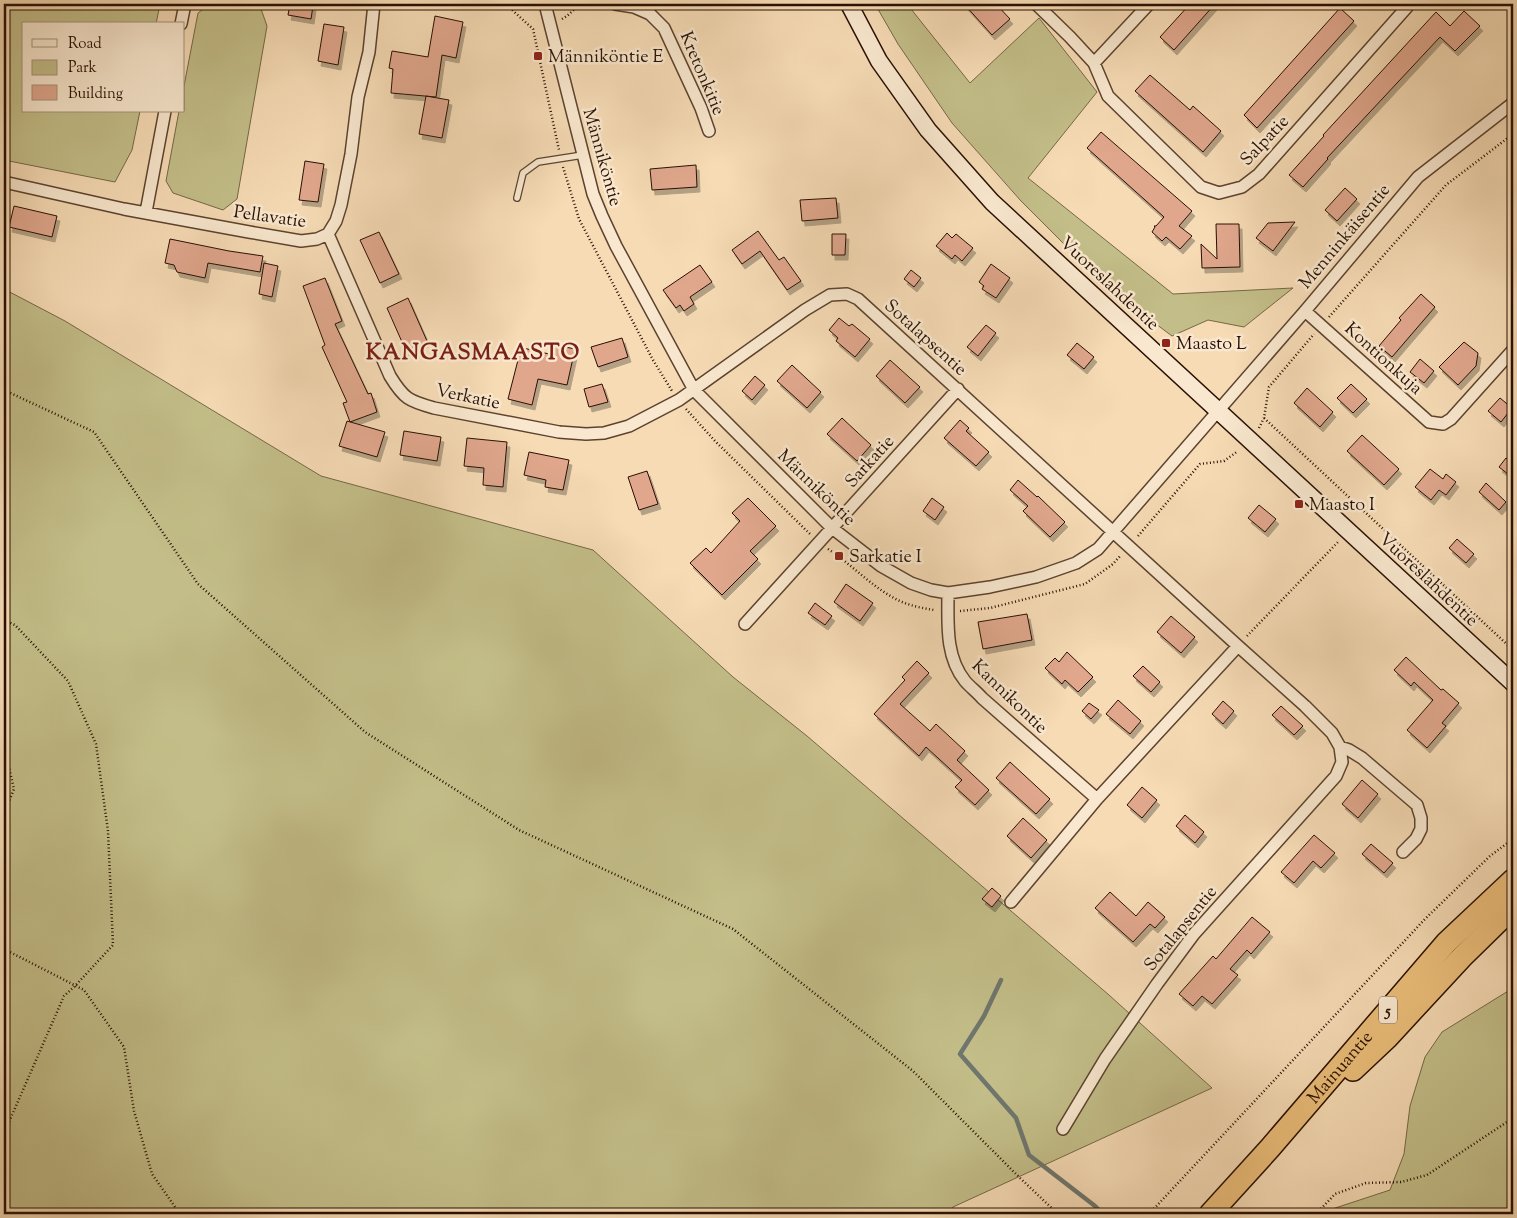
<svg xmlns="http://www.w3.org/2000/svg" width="1517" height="1218" font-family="'Sorts Mill Goudy',serif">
<defs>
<filter id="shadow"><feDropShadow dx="3" dy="5" stdDeviation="0" flood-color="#0004"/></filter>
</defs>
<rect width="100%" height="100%" fill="#f6dbb5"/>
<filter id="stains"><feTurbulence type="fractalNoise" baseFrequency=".004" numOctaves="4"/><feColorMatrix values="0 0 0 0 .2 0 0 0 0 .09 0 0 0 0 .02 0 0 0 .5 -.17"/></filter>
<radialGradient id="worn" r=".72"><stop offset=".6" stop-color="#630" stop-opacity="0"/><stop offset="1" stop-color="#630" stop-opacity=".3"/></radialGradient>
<path fill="#c3be89" stroke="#766746" d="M4,4H160L156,24H24V111H140L132,150L115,182L4,160Z
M210,4H247L260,6L267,26L237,199L223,210L173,193L166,181L179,111H184V86L198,13Z
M875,4H907L970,83L1039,18L1097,92L1028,178L1173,294L1293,288L1244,327L1208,320L1172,336L1109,289L1021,201L952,123L898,44Z
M4,289L65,321L321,476L593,550L733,677L807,736L1109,995L1212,1088L953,1207L946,1214H4Z
M1513,988V1214H1317L1390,1190L1404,1154L1410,1106L1425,1057L1442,1032Z"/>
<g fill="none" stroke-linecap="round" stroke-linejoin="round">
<path stroke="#6f766d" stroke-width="4.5" d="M1001,980L984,1016L960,1054L1016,1118L1029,1155L1095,1206L1103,1214"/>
</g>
<path fill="#e0a78d" stroke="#291002" filter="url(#shadow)" d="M290,4L313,6L311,19L288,15Z
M964,4H996L1010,19L992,35Z
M1190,4H1215L1174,50L1160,37Z
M1340,8L1354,21L1257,128L1244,115Z
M1464,11L1480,26L1455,51L1440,37L1327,158L1328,159L1303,187L1289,175L1324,136L1323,135L1436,12L1450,26Z
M435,16L463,22L456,58L442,55L436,97L391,93L393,69L389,68L392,51L428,57Z
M324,24L344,27L338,65L318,61Z
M1150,75L1190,110L1193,106L1221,131L1203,152L1135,91Z
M426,96L449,100L442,138L419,134Z
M1101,132L1192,211L1179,226L1192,236L1180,249L1166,237L1162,241L1152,232L1155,227L1154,226H1156L1164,217L1087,148Z
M305,161L324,164L318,202L299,200Z
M696,165L697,187L652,190L650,169Z
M1345,188L1357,199L1337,221L1325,210Z
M836,198L838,218L802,221L800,200Z
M14,206L57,216L52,237L9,227Z
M1295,222L1273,251L1256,238L1268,223Z
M1216,224H1239L1240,267L1202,268L1201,244L1217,259Z
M758,231L779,260L784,257L801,281L787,290L760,251L742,264L732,250Z
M379,232L399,274L380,283L360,240Z
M947,233L952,238L956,234L973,248L962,261L955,255L952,259L936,246Z
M832,234H846L845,255H832Z
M170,239L229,251L263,256L260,272L208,263L205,278L177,272L174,265L165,263Z
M264,263L278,266L272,297L259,294Z
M991,264L1010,278L996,298L982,289L984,286L979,282Z
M700,265L712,282L690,297L694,304L684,311L680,305L676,308L663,290Z
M911,270L921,278L914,287L904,279Z
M325,278L342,321L335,324L368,394L371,393L377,412L350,422L343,403L347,402L322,347L325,345L303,286Z
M1421,294L1435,307L1392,357L1379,346L1401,320L1399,318Z
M408,298L427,341L406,351L387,308Z
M839,318L849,326L852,324L870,339L855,357L836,341L838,338L829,330Z
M986,325L996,333L978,356L967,347Z
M622,338L628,357L598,367L591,347Z
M1464,342L1478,353L1476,366L1458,385L1439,367Z
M1077,343L1094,357L1084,369L1067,355Z
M551,344L575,349L567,385L538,379L532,405L508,399L518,360H516L519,347L549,354Z
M1420,359L1434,371L1424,383L1410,372Z
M890,360L920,387L905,403L876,376Z
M792,365L821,392L807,408L777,381Z
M755,376L765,385L752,400L742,391Z
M602,384L608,402L589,407L584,389Z
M1351,384L1367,399L1353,413L1337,398Z
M1307,388L1333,412L1320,427L1294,403Z
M1500,398L1512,408L1501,422L1488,411Z
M842,418L871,445L857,461L827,434Z
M960,420L969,428L966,431L989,452L976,466L944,438Z
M347,421L385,432L377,457L339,446Z
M404,431L441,437L437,461L400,455Z
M1362,435L1399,469L1384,485L1347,451Z
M467,438L507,442L503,487L483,485L484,468L464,466Z
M529,452L569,460L563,490L545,487L546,480L524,475Z
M1506,458L1513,463V478L1499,467Z
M1430,469L1443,479L1446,474L1456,482L1446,495L1439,490L1431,500L1415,487Z
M647,471L658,504L639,510L628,477Z
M1018,480L1037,497L1038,496L1065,522L1050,537L1023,511L1028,506L1010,490Z
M1486,483L1506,502L1499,510L1479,492Z
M748,498L776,526L750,551L758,559L722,595L690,563L706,548L711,553L740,521L732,513Z
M932,498L944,507L935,520L923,511Z
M1259,505L1276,519L1265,532L1248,518Z
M1457,539L1474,554L1466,563L1449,548Z
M846,584L873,603L860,621L834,602Z
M815,603L832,616L825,625L808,613Z
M1027,614L1032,640L983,649L978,622Z
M1171,616L1195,637L1181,653L1157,632Z
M1067,652L1093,677L1078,692L1065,680L1062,684L1045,668L1055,658L1059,662Z
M1406,657L1441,690L1443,689L1459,703L1442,723L1446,726L1427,748L1407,730L1433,700L1414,682L1411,686L1394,670Z
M917,661L929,673L900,704L930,731L936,724L965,751L957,760L989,790L975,805L955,787L962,780L926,747L919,756L874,714L905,680L902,677Z
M1143,666L1160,682L1151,692L1133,676Z
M1118,700L1141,721L1130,734L1106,714Z
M1223,701L1234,711L1223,724L1212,714Z
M1089,703L1099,710L1091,719L1082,711Z
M1281,706L1303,726L1294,735L1272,715Z
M1010,762L1050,799L1036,814L996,778Z
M1362,780L1378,794L1358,818L1342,804Z
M1142,787L1157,800L1142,818L1127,805Z
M1185,815L1204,832L1195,843L1176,826Z
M1023,818L1047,840L1031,858L1007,836Z
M1314,835L1335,853L1321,868L1313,861L1294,883L1281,872Z
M1371,844L1393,863L1384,873L1362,854Z
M992,888L1001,896L992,907L982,899Z
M1110,892L1136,916L1148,902L1165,917L1155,928L1150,924L1133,942L1095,908Z
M1252,917L1270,932L1251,954L1247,950L1230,969L1238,975L1212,1004L1202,996L1193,1006L1179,994L1213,956L1216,959Z"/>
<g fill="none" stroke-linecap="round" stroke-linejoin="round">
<defs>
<path id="lane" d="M517,198L523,173L538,162L583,155"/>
<path id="street" d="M545,4L593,194L602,216L616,246L694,390L832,528L881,566L911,583L931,590L948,593L990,587L1036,577L1076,563L1098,549L1305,311L1418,177L1513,103
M615,4L634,7L650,14L664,28L701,108L709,131
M1036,4L1070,37L1094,63L1108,96L1201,187L1219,193L1242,187L1259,174L1407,7L1408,4
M181,24L185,4
M1094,63L1149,4
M4,182L124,209L249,232L301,241L317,239L328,234L336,221L341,205L351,154L358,97L369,52L374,4
M146,212L165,111
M328,234L390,376C404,399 409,401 434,408L559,432L586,434L604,433L629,426L679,400L805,310L830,295L847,294L858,299L1238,646L1305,706L1332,733L1340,747L1342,762L1336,776L1194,934L1157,984L1105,1059L1063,1129
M1305,311L1429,422L1443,424L1451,419L1513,350
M948,593C948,623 945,656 965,681C970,687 977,692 982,698L1097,799
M745,624L958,389
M1340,747L1349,750L1362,758L1417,805L1421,818V829L1416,839L1403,852
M1011,902L1097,799L1238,646"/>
<path id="secondary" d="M849,4L879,61L928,130L992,202L1513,683"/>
<g id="highway">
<path d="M1353,1070L1387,1038L1461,958L1513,907"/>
<path id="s1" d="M1210,1214L1270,1148L1446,943L1513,880"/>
</g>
</defs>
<use href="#lane" stroke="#5c432f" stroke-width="8"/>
<use href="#street" stroke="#5c432f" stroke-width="14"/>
<use href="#secondary" stroke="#291002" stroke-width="19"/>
<use href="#highway" stroke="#291002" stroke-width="24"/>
<path stroke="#291002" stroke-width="2.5" stroke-dasharray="1 2.5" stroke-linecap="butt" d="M510,4V8L533,29L559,150
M562,19L567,16L580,4
M563,167L579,219L653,360L672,391
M1329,317L1446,185L1513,134
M4,390L94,432L198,584L365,732L519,830L733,929L913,1071L1020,1178L1058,1214
M686,409L715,441L811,535
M1264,418L1513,650
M1259,428L1264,418L1269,387L1314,334
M1138,536L1200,464L1224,461L1238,451
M828,549C851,564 870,585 894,598C906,605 921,608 934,610
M960,611L990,608L1085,584L1113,564L1121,555
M4,620L15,625L68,681L96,744L108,831L113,945L75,986L64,996L9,1122L4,1138
M1247,636L1339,541
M4,757L7,759L14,789L4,814
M4,949L84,990L124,1047L134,1111L152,1174L180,1214
M1149,1214L1425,919L1490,856L1513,839
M1316,1214L1335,1194L1366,1183L1401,1182L1427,1175L1513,1118"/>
<use href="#lane" stroke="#f9e8cf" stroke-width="5.5"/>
<use href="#street" stroke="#f9e8cf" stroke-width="11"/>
<use href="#secondary" stroke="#f9e8cf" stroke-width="16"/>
<use href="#highway" stroke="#ebbe7a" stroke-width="21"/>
</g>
<g fill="#8f2418" stroke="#f9e8cf" stroke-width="2">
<rect x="533" y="51" width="10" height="10" rx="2.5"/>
<rect x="1161" y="338" width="10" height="10" rx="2.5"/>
<rect x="1294" y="499" width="10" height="10" rx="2.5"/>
<rect x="834" y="551" width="10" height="10" rx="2.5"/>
</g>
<g text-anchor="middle" stroke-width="5" stroke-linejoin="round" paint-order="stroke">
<rect fill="#f9e8cf" stroke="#675140" stroke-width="1" x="1379" y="996.5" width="18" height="27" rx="4"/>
<g font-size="16" font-weight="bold" fill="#291002">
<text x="1388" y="1016">5</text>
</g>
<g font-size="18" fill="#291002" stroke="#f9e8cf" text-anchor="start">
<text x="548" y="62">Männiköntie E</text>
<text x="1176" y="349">Maasto L</text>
<text x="1309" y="510">Maasto I</text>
<text x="849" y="562">Sarkatie I</text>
</g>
<g font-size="18" fill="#291002" stroke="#f9e8cf">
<text transform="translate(703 73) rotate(67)" y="6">Kretonkitie</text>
<text transform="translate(1264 140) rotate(-47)" y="6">Salpatie</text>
<text transform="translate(603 157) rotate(74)" y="6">Männiköntie</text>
<text transform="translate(270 216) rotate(8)" y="6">Pellavatie</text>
<text transform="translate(1344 236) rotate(-50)" y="6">Menninkäisentie</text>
<text transform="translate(1110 283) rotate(43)" y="6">Vuoreslahdentie</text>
<text transform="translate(926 337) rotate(42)" y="6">Sotalapsentie</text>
<text transform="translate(1384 358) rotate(42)" y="6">Kontionkuja</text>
<text transform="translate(468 396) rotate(12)" y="6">Verkatie</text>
<text transform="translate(869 461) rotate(-48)" y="6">Sarkatie</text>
<text transform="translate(817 487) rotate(44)" y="6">Männiköntie</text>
<text transform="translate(1429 579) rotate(43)" y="6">Vuoreslahdentie</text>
<text transform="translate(1010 696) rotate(44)" y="6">Kannikontie</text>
<text transform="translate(1180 928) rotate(-51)" y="6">Sotalapsentie</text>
<text dy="6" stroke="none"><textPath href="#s1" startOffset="196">Mainuantie</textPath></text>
</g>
<g font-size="22" font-weight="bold" letter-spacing="1" fill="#7a1f14" stroke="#f9e8cf">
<text x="473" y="359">KANGASMAASTO</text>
</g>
</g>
<rect width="1517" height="1218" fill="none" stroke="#f6dbb5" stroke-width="20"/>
<rect x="5" y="5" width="1507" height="1208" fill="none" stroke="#291002" stroke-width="2.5"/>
<rect x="10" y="10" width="1497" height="1198" fill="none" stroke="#291002"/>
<rect x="22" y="22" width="162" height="90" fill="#f9e8cf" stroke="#a6927d"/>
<rect x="32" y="39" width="25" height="8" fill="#f9e8cf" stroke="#a6927d"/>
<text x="68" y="48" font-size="15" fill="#291002">Road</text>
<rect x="32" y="60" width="25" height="15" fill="#c3be89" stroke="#a6927d"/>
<text x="68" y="72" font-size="15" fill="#291002">Park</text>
<rect x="32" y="85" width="25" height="15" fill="#e0a78d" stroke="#a6927d"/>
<text x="68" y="98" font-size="15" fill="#291002">Building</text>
<rect width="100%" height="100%" filter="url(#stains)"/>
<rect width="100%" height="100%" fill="url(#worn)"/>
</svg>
